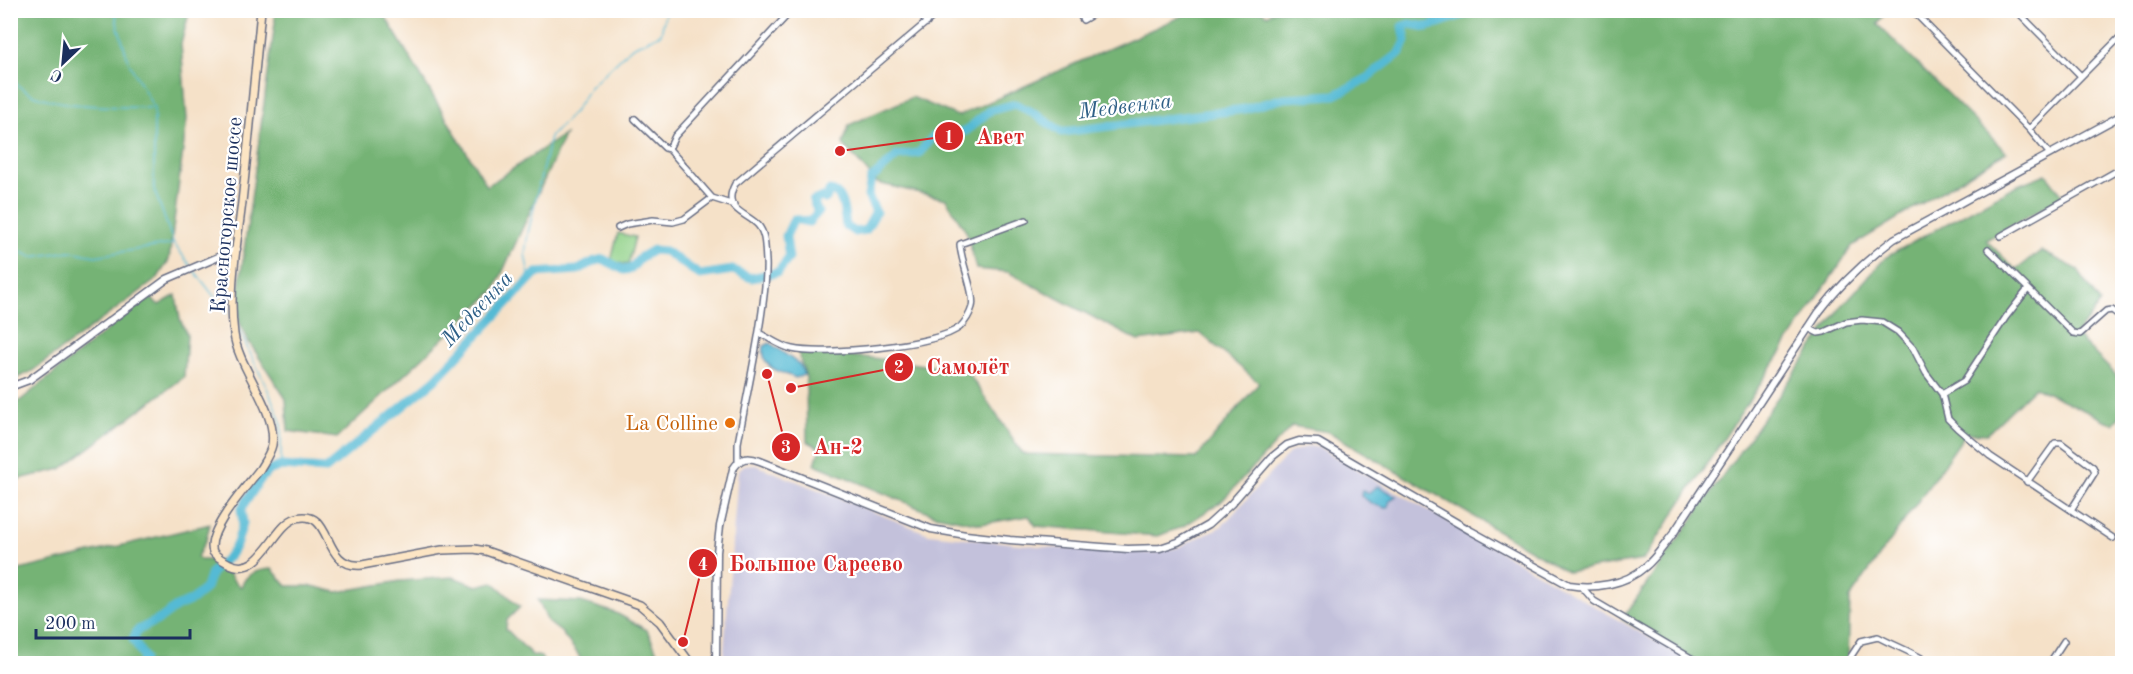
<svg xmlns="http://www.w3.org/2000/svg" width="2133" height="674" font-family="'Old Standard TT',serif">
<rect width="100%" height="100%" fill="#fff"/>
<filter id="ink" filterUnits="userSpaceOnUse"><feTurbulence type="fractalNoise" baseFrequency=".0167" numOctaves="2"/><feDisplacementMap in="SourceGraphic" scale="12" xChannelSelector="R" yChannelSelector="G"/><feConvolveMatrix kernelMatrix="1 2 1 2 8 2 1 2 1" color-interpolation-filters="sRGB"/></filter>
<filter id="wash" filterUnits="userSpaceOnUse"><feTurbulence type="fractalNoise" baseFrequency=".008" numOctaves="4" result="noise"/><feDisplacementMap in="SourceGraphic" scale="24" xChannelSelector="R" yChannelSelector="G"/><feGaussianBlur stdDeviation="1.35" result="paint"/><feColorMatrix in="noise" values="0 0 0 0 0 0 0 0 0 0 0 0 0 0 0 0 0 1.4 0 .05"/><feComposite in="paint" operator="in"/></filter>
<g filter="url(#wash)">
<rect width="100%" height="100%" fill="#f5e1c8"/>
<path fill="#c3c1db" d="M1309,446L1320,448L1693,663L723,664L738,471L744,465L753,464L929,534L1056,548L1154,553L1179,547L1222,526L1289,453Z"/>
<path fill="#91d188" stroke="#568073" stroke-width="1.5" d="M618,233L635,237L628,265L611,261Z"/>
<path fill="#74b374" stroke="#487169" stroke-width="1.5" d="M11,10H188L189,13L181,44L187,119L169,260L157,279L32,371L11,381Z
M1275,10L1887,11L1877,24L2006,152L1852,246L1643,560L1568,572L1329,432L1292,426L1221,502L1184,526L1158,536L1036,526L1029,516L981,524L935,515L815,464L820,448L807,441L806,378L798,352L873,358L967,371L1023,454L1196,458L1259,383L1200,333L1138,341L1008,272L976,269L967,233L946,199L877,183L843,144L849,125L912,97L958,116L1193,11H1261L1267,15Z
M274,11H382L487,186L565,134L494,291L337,438L288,431L286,399L249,342L239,321V288L275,22Z
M2046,174L2063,196L1986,240L2016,270L2041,251L2077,269L2100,303L2076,335L2122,381V414L2113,424L2035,387L1987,434L1966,433L1850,598L1848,663H1699L1622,619L1841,307L1886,257L2013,187Z
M176,295L180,319L187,335L184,377L61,469L11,481V408L133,309L150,297L159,305Z
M210,524L206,540L197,557L201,560H210L226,569L234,581L241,587C247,572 257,570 272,569L287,586H312L337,592L400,581L453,577L477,586L493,582L520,607L507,620L506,629L532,655L541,657L544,663H11V572Z
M538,600L581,602L616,613L647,630L662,663H582L578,654L561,632L548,622Z"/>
<path fill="#55bad4" stroke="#387499" stroke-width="1.5" d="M770,343L800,365L804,375L796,378C778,371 760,368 764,346Z
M1378,486L1396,496L1390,500L1388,507L1385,508L1373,504L1361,496L1362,490L1368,493Z"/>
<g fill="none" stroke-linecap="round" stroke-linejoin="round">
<path stroke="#55bad4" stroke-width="1.5" d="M115,10L117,23L129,63L154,108V189L174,244L190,265
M10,77C14,80 17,85 20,87C47,109 117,106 152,108
M10,246L32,257L70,251L95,256L173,244
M193,269L227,313
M530,280L525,254L528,233L550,137L574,112L590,87L632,47L661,34L666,10
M237,326L268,390L281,422V466"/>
<path stroke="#55bad4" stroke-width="9" d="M142,664L144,658L133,639L138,630L160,619L176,607L192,600L206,588L211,573L231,554L237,543L243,523L241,509L260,480L268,471L281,466L326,469L435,380L536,273L578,270L595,261L603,259L624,270L631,269L641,257L653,250L665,251L700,275L733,270L751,278L778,272L789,258L786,236L794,219L809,222L818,212L813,201L822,197L825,199L827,197L829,191C844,191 844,214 846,226L855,232L866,230L876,212L868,196L871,179L897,156L919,153L933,137L966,131L989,111L1015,104L1030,111L1062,132L1245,109L1284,98L1335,95L1366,79L1400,53L1406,41L1403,26L1410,24L1427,27L1476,10"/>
</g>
</g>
<g filter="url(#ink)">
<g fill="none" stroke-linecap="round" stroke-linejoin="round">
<defs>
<path id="minor" d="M917,10L927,23
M1077,10L1083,20L1100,10
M1912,10L2029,129L2049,153
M2016,10L2080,75
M2122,10V11
M635,119L665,148L669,149
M2029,129L2122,35
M734,205L712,198L669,149L675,136L792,10
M618,228L627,224L653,220L673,222L684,219L712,198
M2001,236L2122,168
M1988,249L2073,333L2080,334L2106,311L2112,310L2122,318
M1808,328L1818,333L1824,332L1846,322L1862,320L1882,322L1898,332L1913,348L1926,373L1942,394L1948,419L1957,428L1990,456L2113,538
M759,333C769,338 781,347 792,349C822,356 937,346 960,327C965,322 970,314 972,307C976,295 960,260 960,244L1026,220
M1942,394L1964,381L2006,317L2028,289
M738,462V443C746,399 756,355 762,311C764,295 767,278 766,261C765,249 766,234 758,225C746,212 721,210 735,184L941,10
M2027,482L2055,443H2061L2093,467L2095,472L2071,510
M1582,587L1594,601L1701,664
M1846,664L1861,641L1878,637C1895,646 1915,653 1931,664
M2049,664L2064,641"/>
<path id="tertiary" d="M10,387L29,380L167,279L237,249
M716,664L717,552L720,526L733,469C740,458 747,456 760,461L931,529L966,535L1010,540L1128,549L1160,548L1178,542L1208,525L1231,504L1272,457L1287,445L1299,441L1318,442L1471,531L1569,585C1594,589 1625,585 1645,567C1656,558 1664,545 1673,534L1819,312C1841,283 1865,261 1894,239L2122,115"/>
<path id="secondary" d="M261,10C255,74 249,138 242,202C237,245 228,290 234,334C238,368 278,411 272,445C270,454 264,462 260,469C247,486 205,532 213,552C217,557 222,560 228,563C261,581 273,524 297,518C335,509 320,569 362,565L442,550L474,549L486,551L640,605L660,622L691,664"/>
</defs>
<use href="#minor" stroke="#676d83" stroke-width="8"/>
<use href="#tertiary" stroke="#676d83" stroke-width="9"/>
<use href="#secondary" stroke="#676d83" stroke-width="10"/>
<use href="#minor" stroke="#fff" stroke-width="5"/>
<use href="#tertiary" stroke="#fff" stroke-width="6"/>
<use href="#secondary" stroke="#fce5c4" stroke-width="7"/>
</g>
</g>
<circle fill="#e8710a" stroke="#fff" stroke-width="2" cx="730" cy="423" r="6"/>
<g text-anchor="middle" stroke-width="4.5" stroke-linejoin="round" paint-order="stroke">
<g font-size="21" fill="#1b2f5e" stroke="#fff">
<text transform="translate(226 215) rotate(-85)" y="7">Красногорское шоссе</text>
</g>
<g font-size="21" fill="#c56008" stroke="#fff" text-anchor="end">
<text x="718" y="430">La Colline</text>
</g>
<g font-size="22" font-style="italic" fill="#2f6087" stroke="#fff">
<text transform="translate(1125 105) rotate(-7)" y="8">Медвенка</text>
<text transform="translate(476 308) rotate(-47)" y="8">Медвенка</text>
</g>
</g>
<path fill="none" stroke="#d62828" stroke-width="2" d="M840 151L949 136M791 388L899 367M767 374L786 447M683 642L703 563"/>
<g fill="#d62828" stroke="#fff" stroke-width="2">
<circle cx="840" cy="151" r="6"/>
<circle cx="791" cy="388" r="6"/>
<circle cx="767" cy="374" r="6"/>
<circle cx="683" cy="642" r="6"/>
<circle cx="949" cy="136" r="15"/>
<circle cx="899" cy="367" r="15"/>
<circle cx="786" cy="447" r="15"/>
<circle cx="703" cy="563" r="15"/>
</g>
<g font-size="18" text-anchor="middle" font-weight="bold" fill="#fff">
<text x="949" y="143">1</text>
<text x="899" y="373">2</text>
<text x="786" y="453">3</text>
<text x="703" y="570">4</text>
</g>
<g font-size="22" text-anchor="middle" font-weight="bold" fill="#d62828" stroke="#fff" stroke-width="4.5" stroke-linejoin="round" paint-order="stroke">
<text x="1000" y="144">Авет</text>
<text x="968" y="374">Самолёт</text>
<text x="838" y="454">Ан-2</text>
<text x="816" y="571">Большое Сареево</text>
</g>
<rect width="2133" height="674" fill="none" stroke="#fff" stroke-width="36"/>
<g transform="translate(63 63) rotate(206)" stroke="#ffffff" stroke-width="4.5" paint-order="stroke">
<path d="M0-4.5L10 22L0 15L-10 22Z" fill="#1b2f5e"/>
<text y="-9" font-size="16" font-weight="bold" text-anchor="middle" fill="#1b2f5e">С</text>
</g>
<path d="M36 629v9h154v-9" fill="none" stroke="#1b2f5e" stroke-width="3"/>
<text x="45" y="629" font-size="18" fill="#1b2f5e" stroke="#ffffff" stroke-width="4.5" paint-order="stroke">200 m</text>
</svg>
